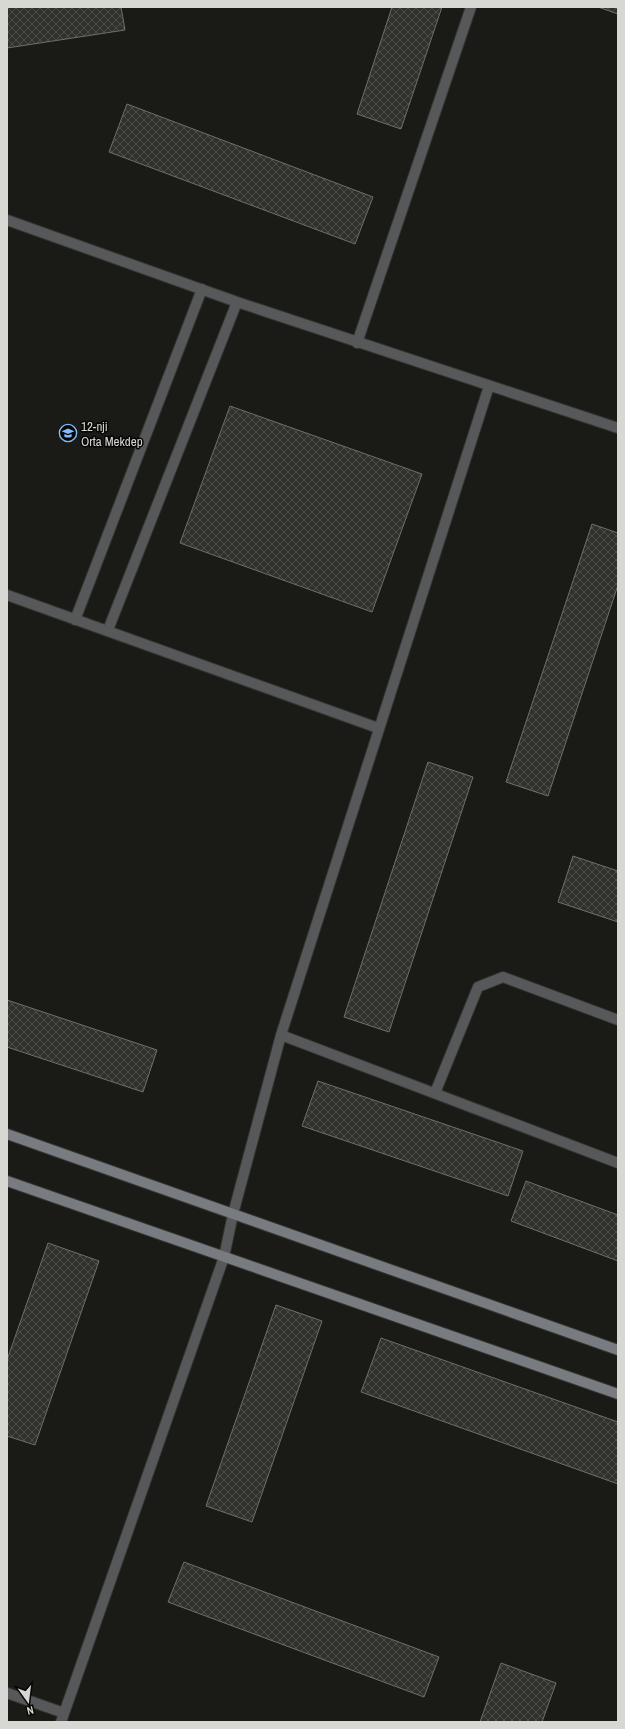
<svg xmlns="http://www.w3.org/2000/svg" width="625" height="1729" font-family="'Archivo Narrow',sans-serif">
<defs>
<pattern id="building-cross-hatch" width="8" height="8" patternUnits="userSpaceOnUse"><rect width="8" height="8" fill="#30312c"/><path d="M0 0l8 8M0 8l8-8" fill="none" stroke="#4d4e4a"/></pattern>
</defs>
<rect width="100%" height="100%" fill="#1a1b16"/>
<path fill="url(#building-cross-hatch)" stroke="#6e6f68" d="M7,7H121L125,30L7,48Z
M392,7H442L401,129L357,114Z
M598,7H618V14Z
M127,104L373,197L355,244L109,152Z
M230,406L422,474L372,612L180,543Z
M592,524L618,533V585L548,796L506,782Z
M428,762L473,777L389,1032L344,1017Z
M573,856L618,871V922L558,902Z
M7,1000L157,1050L143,1092L7,1047Z
M318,1081L523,1151L508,1196L302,1126Z
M526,1181L618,1215V1261L511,1221Z
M48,1243L99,1261L35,1445L7,1436V1360Z
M276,1305L322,1321L252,1522L206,1506Z
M381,1338L618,1422V1484L361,1392Z
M184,1562L439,1657L424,1697L168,1602Z
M501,1663L556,1683L542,1722H480Z"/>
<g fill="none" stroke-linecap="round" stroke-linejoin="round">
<defs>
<path id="lane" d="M7,220L237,302L618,428
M357,343L471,7
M7,595L378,728
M75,620L202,289
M108,630L237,302
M281,1035L618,1163
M435,1093L478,987L503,977L618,1020
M7,1693L64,1713
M61,1722L224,1257L233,1214L281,1035L489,386"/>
<path id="secondary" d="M7,1134L618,1350
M7,1181L618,1394"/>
</defs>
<use href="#lane" stroke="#343531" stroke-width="12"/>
<use href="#secondary" stroke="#343531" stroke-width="12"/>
<use href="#lane" stroke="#56585a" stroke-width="10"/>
<use href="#secondary" stroke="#787b7f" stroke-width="10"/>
</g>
<defs>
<symbol id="school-ring" viewBox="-11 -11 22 22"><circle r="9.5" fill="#060604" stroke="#83bcfb" stroke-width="1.5"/><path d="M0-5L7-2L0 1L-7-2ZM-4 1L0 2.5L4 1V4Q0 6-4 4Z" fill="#83bcfb"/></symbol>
</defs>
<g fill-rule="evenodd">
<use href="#school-ring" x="58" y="423" width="20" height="20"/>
</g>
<g text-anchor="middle" stroke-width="3" stroke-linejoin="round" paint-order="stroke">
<g font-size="13" fill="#d7d8d4" stroke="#060604" text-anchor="start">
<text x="81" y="431">12-nji<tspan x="81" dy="15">Orta Mekdep</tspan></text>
</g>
</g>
<rect width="625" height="1729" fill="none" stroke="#d7d8d4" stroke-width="16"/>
<g transform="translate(28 1701) rotate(166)" stroke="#060604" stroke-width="3" paint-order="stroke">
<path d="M0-3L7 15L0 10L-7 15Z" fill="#d7d8d4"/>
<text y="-6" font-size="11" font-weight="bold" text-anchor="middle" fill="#d7d8d4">N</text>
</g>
</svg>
